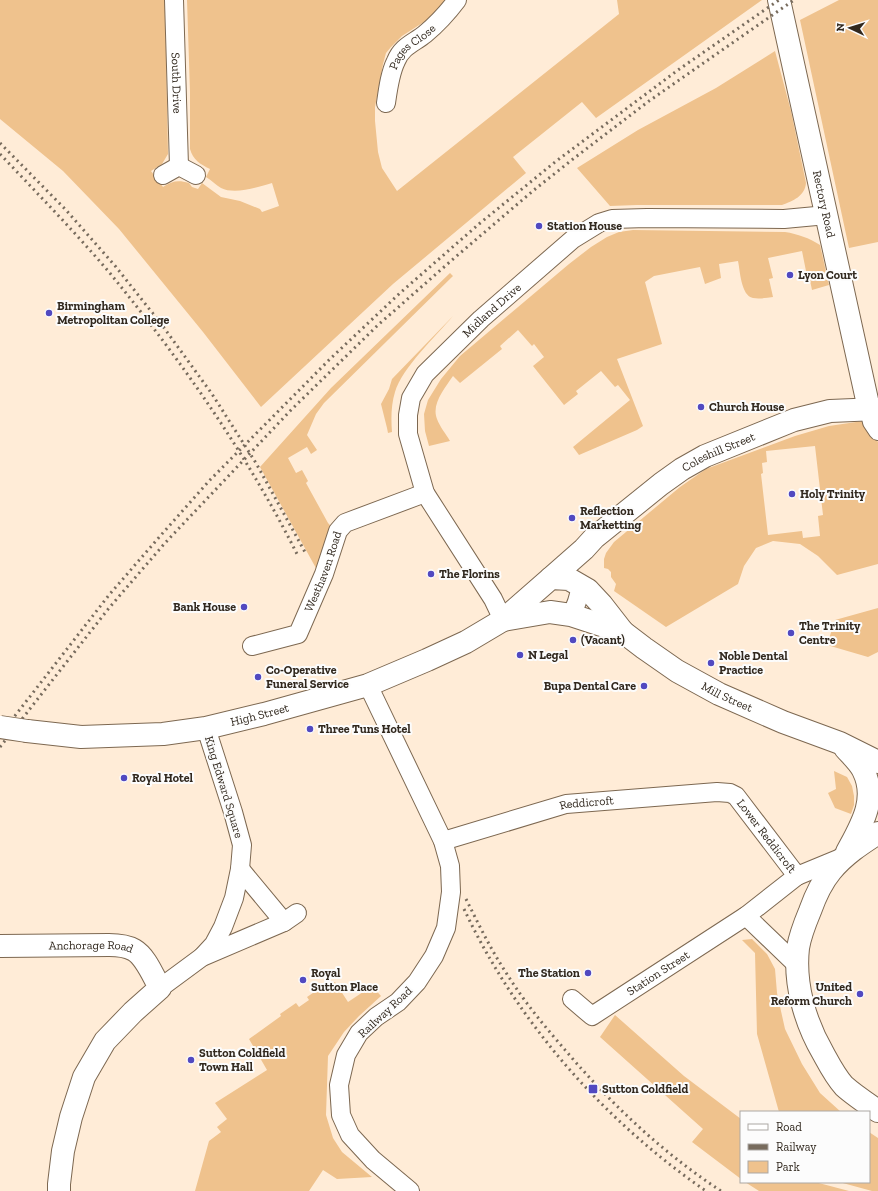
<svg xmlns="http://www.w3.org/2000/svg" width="878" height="1191" font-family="'Zilla Slab',serif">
<rect width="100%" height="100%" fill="#ffecd7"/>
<path fill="#efc28d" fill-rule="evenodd" d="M0,0H165L168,154L162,164L151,171L163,187C172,181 178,180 189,183L192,187L198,189L202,183L221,197L240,201L260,209L262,212L279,206L272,183C258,187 235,195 221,188C216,185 211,180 206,177L210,169C200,164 193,160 190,149V92L187,0H446L427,20L402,36L391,47L386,53L383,64L375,107V121L378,152L382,168L397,191L619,14L617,0H762L596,118L582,102L513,157L526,173L393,284L261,407L203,332L119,229L63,171L0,119Z
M839,0H878V242L849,248L800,20Z
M775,51L791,111L806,183C805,196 793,201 782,205H637L610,206L577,168L638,130L716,88Z
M633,230L785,232C798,234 809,238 820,245L829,285L812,290L808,271H806L802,251L768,258L773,278L769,279L773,297C766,298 759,299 753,298C741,296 740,270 738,261L719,264L721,278L705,284L700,267L654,276L645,282L662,344L617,359L643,426L637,430L579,455L573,447L630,400L618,385L615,387L601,371L576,391L578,394L564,405L533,366L544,357L534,344L532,346L518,330L500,346L502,349L460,383L453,376C445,388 431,404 437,419C440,427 446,434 450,441L429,446L425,431L424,414L428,400L441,379L460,356L569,264L591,247L607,237L619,232Z
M450,273L453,276L324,403L316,414L307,435L317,450L311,454L307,447L288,458L296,473L302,470L308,481L306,483L328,523L336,532L322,579L260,467L331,388Z
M453,316C436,336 402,368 395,392C391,405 391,419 392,432L388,433L387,428L381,404L389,389L392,379Z
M863,421L878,442V564L837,575L818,556L800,544L773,541L756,548L744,566L738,584L666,627L614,591L616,584L611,577V572L608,569L604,568V559L606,553L614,542L680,487L706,469L795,436L829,426ZM815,446L823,515L818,516L820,536L803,538L802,531L768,535L761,474L763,473L762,463L767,462L766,451Z
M878,608V652L868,657L827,645L835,620Z
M834,771L847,777L852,786L854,796V805L851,814L835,808L828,793L836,789Z
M752,939L767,954L775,969L777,993L785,1029L802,1064L820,1093L841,1112H779L757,1034L755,953L742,940Z
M335,982L348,1002L372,986L381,996L359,1016L344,1032L328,1056L326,1115L333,1138L342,1152L372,1177L337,1179L323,1170L309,1191H195L209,1141L221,1132L217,1127L227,1119L215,1103L267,1070L249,1039L281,1016L280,1014L296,1003L299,1007L309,1000L307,997L323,986L325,988Z
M615,1015L684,1076L741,1119V1179L692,1142L703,1129L600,1037Z
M869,1132L878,1138V1191H872L839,1182H869Z
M745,1182H815L849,1191H759Z"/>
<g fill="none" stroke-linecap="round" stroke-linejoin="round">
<defs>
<g id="street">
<path id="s1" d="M174,0L179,166"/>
<path id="s2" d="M386,103C388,89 390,73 396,61C402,46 414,43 425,34C437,24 448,12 457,0"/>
<path d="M163,175L179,166L196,175"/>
<path d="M869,409L872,422L878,431"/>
<path d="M571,615C577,605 579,597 581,585"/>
<path id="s3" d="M503,620L493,599L425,493L408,434V415L411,398L425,374L481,319L573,239L599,223L612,219L647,218L784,219L827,215"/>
<path id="s4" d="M252,646L298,634L324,574L338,531L345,523L425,493"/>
<path d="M368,685L443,841L450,866L451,892L446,928L434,956L417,982L398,1002L376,1017L359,1033L346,1055L339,1085L341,1115L350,1135L373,1160L410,1191"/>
<path id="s5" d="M443,841L566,804L717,792L730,793L736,796L797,876"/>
<path d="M746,916L797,965"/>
<path d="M284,922L297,913"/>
<path d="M202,957L214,944L223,927L234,898L240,869L242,845L233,812L206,728"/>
<path d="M160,988L202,957L284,922L240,869"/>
<path id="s6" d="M572,999L592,1016L746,916L797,876L843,857"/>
</g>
<g id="secondary">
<path id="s7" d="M779,0L869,409"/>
<path id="s8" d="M551,578L584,549L594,538L661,484L682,469L705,456L794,420L830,411L878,409"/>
<path id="s9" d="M0,946L109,945C117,945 127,946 134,950C146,957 153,976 160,988L133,1012L105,1041L84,1077L71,1117L63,1151L59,1184V1191"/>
</g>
<g id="primary">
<path d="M503,620L550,612L571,615L623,632"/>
<path id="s10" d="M27,731L81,737L163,734L206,728L264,714L368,685L427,660L466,642L503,620L551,578L569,579L588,590L602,605L623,632L644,648L677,671L719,694L783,722L840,743L878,762"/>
<path d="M845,748C851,755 859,762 863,770C878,799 861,826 847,852"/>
<path d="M878,833C861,844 844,855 831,871C821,883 815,897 810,911C805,923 800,935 798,948C794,984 805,1022 823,1053C829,1064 835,1076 844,1086C854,1095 866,1103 878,1111"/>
</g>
</defs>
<use href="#street" stroke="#7d6851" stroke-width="20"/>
<use href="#secondary" stroke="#7d6851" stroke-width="24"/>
<use href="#primary" stroke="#7d6851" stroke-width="24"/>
<use href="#street" stroke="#fff" stroke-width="18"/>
<use href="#secondary" stroke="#fff" stroke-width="22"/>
<use href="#primary" stroke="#fff" stroke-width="22"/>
<path stroke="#776b5d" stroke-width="3" stroke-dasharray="2 4" stroke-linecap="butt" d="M0,143L66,210L116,267L162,325L212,394L256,463L306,554
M0,154C37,193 74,231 109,272C181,360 247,454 298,556
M0,735L109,595L161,535L210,480L330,359L400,293L479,224L555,162L678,70L779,0
M0,747L109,608L165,543L291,410L378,325L452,260L534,190L573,159L649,101L794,0
M466,899C478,923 490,948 505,971C521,997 540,1021 560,1044C607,1100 660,1151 721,1191
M464,909C517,1022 603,1120 706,1191"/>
<defs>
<path id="primary-bridge" d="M0,727L27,731"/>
</defs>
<use href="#primary-bridge" stroke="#7d6851" stroke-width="24" stroke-linecap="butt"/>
<use href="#primary-bridge" stroke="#fff" stroke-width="22"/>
</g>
<g fill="#5149c0" stroke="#fcfcfc" stroke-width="1.5">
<circle cx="539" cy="226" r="4"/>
<circle cx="790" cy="275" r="4"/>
<circle cx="49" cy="313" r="4"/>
<circle cx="701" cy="407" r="4"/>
<circle cx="792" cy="494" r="4"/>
<circle cx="572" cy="518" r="4"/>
<circle cx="431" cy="574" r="4"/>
<circle cx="244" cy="607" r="4"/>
<circle cx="791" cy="633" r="4"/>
<circle cx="573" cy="640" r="4"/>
<circle cx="520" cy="655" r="4"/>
<circle cx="711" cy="663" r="4"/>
<circle cx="258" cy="677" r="4"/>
<circle cx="644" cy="686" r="4"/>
<circle cx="310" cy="729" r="4"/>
<circle cx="124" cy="778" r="4"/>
<circle cx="588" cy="973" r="4"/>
<circle cx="303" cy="980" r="4"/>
<circle cx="860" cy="994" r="4"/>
<circle cx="191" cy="1060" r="4"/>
<rect x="588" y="1084" width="10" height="10" rx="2"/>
</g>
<g text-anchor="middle" stroke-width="4" stroke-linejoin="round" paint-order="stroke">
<g font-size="12" fill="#31281e" stroke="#fcfcfc">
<text dy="4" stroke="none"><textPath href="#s2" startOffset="65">Pages Close</textPath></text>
<text dy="4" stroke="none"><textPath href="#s1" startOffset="83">South Drive</textPath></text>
<text dy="4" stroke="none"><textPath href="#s7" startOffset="209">Rectory Road</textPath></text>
<text dy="4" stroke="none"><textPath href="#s3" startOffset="367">Midland Drive</textPath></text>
<text dy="4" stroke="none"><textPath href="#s8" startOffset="211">Coleshill Street</textPath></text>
<text dy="4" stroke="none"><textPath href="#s4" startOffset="115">Westhaven Road</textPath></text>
<text dy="4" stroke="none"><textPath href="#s10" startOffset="779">Mill Street</textPath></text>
<text dy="4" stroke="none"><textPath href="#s10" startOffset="235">High Street</textPath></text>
<text transform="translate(224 787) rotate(73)" y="4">King Edward Square</text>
<text dy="4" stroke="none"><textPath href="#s5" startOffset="149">Reddicroft</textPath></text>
<text dy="4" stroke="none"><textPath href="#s5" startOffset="350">Lower Reddicroft</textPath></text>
<text dy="4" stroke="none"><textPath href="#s9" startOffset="91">Anchorage Road</textPath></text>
<text dy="4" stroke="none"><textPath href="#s6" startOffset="105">Station Street</textPath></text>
<text transform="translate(385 1012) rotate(-43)" y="4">Railway Road</text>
</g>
<g font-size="12" font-weight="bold" fill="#31281e" stroke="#fcfcfc" text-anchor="start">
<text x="547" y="230">Station House</text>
<text x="798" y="279">Lyon Court</text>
<text x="57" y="310">Birmingham<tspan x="57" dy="14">Metropolitan College</tspan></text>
<text x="709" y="411">Church House</text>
<text x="800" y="498">Holy Trinity</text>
<text x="580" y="515">Reflection<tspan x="580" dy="14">Marketting</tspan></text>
<text x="439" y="578">The Florins</text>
<text x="236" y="611" text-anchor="end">Bank House</text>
<text x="799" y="630">The Trinity<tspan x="799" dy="14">Centre</tspan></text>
<text x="581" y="644">(Vacant)</text>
<text x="528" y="659">N Legal</text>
<text x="719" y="660">Noble Dental<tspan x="719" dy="14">Practice</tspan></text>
<text x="266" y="674">Co-Operative<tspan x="266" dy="14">Funeral Service</tspan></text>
<text x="636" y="690" text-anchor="end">Bupa Dental Care</text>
<text x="318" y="733">Three Tuns Hotel</text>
<text x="132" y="782">Royal Hotel</text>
<text x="311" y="977">Royal<tspan x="311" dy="14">Sutton Place</tspan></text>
<text x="580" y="977" text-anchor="end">The Station</text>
<text x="852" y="991" text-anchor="end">United<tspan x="852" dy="14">Reform Church</tspan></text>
<text x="199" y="1057">Sutton Coldfield<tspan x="199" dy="14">Town Hall</tspan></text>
<text x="602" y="1093">Sutton Coldfield</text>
</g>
</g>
<rect x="740" y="1111" width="130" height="72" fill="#fcfcfc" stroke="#aba7a3"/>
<rect x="748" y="1124" width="20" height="6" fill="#ffffff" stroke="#aba7a3"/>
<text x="776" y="1131" font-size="12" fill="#31281e">Road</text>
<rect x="748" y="1144" width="20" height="6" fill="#776b5d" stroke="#aba7a3"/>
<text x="776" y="1151" font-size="12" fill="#31281e">Railway</text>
<rect x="748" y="1161" width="20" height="12" fill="#efc28d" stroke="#aba7a3"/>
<text x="776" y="1171" font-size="12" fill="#31281e">Park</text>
<g transform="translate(850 28) rotate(274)" stroke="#fcfcfc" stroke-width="3" paint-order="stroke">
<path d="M0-3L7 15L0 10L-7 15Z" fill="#31281e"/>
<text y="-6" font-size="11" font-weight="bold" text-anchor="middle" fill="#31281e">N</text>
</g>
</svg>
